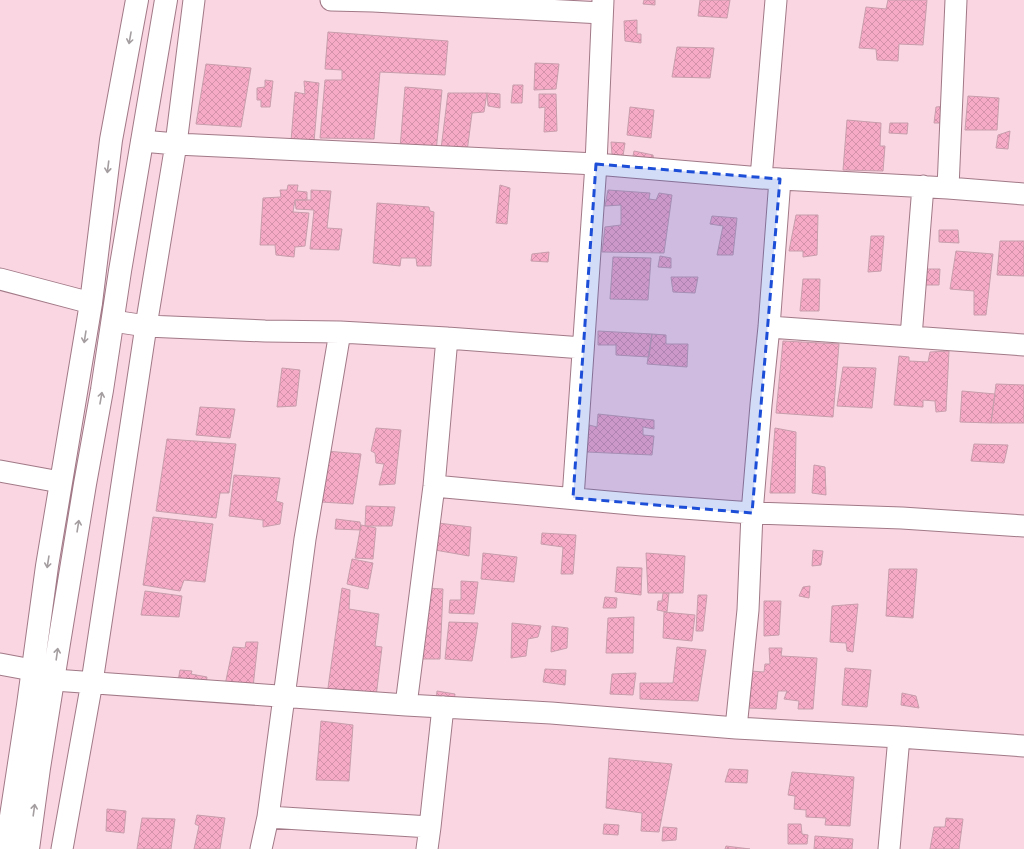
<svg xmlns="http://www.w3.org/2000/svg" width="1024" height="849" font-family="Barlow,sans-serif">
<defs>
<pattern id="building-cross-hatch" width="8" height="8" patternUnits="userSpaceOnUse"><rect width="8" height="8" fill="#f7aac6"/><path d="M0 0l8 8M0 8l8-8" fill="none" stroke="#d492aa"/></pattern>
</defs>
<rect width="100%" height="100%" fill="#fad6e2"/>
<path fill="url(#building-cross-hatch)" stroke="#c89eac" d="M644,0H655V5L643,4Z
M700,0H730L727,18L698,16Z
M888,0H927L923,45L899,44L898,61L877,60L876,49L859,48L866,7L886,9Z
M637,20V34H641V43L625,41L624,21Z
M328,32L448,41L445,75L380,72L374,139L320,138L325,80H342V70L325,69Z
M677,47L714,48L710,78L672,77Z
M535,63L559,64L556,89L534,90Z
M206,64L251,68L241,127L196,124Z
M265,80L273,81L270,107H261V100H257V88L265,87Z
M304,81L319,83L314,142L291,141L295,92L305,94Z
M513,85H523L522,103H511Z
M405,87L442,90L436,152L400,148Z
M448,93H487L484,112L472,113L467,152L441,149Z
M487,93L500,94V108L488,106Z
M539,94H556L557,131L544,132L545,107L539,108Z
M968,96L999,98L997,130H965Z
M948,106L949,123H934L936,107Z
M630,107L654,110L651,138L627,135Z
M847,120L881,123L880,146H885L883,171L843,170Z
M890,123H908L907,134L889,133Z
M1010,131L1008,149L996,148L998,135Z
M611,142L625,143L623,156L612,154Z
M634,151L653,155L654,162L632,161Z
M288,185H298L297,191L307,192V200H295L293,212L309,213L305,246L295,247L294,257L276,255L275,245H260L263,198L281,197L280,190H287Z
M500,185L510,188L507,224L496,223Z
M311,190L331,191L327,228L342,229L339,250L310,249L314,210L296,209L295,200H311Z
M608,190L650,193L649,199L656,200L659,193L672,195L664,253L602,252L605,227L621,225V205L605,206Z
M377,203L429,207L430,211L434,212L431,266H417L416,258H401L400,266L373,263Z
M796,215H818L817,255L803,257V251H789Z
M712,216L737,218L733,255H717L723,226L710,224Z
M939,230H958L959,243L939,242Z
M871,236H884L881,271L868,272Z
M1000,241H1024V276L997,275Z
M956,251L993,254L986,315H974V291L950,289Z
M549,252L548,262L531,261L532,254Z
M660,256L671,258V268L658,267Z
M613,257L651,258L648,300L610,299Z
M923,269H940L939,285H923Z
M671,277H698L695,293L673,292Z
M803,279H820L819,311H800Z
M598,331L652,334L649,357L616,355V345H598Z
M652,334L666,335V344H688L687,367L647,364Z
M783,341L839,344L833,417L776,413Z
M949,351L946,411L936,412L935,401L923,400V407L894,405L899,356L909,357V361L928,362L930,352Z
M843,367L876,368L872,408L837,406Z
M282,368L300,370L296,406L277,407Z
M996,384L1024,385V423H991Z
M962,391L995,394L991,423L960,422Z
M200,407L235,409L230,438L196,435Z
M598,414L654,420V429L643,427V435L654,436L652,455L587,452L589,425L597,427Z
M376,428L401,430L395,484L379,485L384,464L376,463L375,453L371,451Z
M775,428L796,432L795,493H770Z
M167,439L236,444L229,493H220L216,518L156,511Z
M974,444L1008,445L1004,463L971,461Z
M326,451L361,454L353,504L321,502Z
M814,465L825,467L826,495L812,493Z
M234,475L280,478L276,501L283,503L280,524L263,527V520L229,516Z
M366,506L395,507L392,526H365Z
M153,517L213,524L205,582L184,580L180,591L143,585Z
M336,519L360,522L361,530L335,529Z
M438,523L471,527L469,556L435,550Z
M361,525L376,528L373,559L355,558Z
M542,533L576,535L573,574H561L563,547L541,544Z
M813,550L823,551L821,565L812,566Z
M483,553L517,557L514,582L481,579Z
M646,553L685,556L683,593H648Z
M352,559L373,563L368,589L347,584Z
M617,567L642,568L641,595L615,592Z
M889,569H917L913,618L886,616Z
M461,581L478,582L474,614L449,613L450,600H461Z
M810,586L809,598L799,596L803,587Z
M342,588L350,590L349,609L379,614L375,646L382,647L376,697L327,695Z
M427,588L443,589L440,659H422Z
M145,591L182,596L179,617L141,615Z
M663,593H669L667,612L657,610L658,601H662Z
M698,595H707L703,631H696Z
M605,597L617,598L616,608H603Z
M764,601H781L779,635L764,636Z
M858,604L853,652L847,651L846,643L830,642L832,606Z
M664,612L695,615L692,641L663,638Z
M634,617L633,653H606L608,618Z
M449,622L478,623L472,661L445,659Z
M512,623L541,626L538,637L528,639L526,656L511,658Z
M552,626L568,628L567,648L551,652Z
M246,642H258L253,687L225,685L233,647L245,648Z
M677,647L706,650L698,701L640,699V683H673Z
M769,648H782L781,656L817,658L813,709H798L799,701L784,699L787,691H778L776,709L747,708L750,671L764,672L765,664H770Z
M845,668L871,670L867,707L842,705Z
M545,669L566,670L565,685L543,682Z
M180,670L192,671L191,674L207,677L206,684L178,681Z
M636,673L633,695L610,694L612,674Z
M437,691L455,694L454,701L436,702Z
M902,693L916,696L919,708L901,705Z
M321,721L353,725L349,781L316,780Z
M609,758L672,764L659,832L641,831L642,813L606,808Z
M729,769L748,770L747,783L725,782Z
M792,772L854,777L850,826L825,825L826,818L806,817V810L794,809L795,796L788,795Z
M107,809L126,811L124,833L106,831Z
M197,815L225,818L220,849H194L199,826L195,824Z
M142,818L175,819L171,849H137Z
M946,818L963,819L959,849H930L934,827H945Z
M604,824L619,825L618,835L603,834Z
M788,824H801L802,834L808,835L807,844H788Z
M663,827L677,828L676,840L662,841Z
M815,836L853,839L852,849H814Z
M726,846L750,849H725Z"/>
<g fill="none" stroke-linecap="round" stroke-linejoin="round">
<defs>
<path id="street" d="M331,0L373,1L602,13
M142,141L176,144L596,164L761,178L948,188L1024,194
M761,178L776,0
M948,188L956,0
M0,279L91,303
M113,321L146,326L265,331L340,332L447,338L583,348
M769,327L1024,345
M911,337L923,186
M0,471L60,482
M434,486L642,505L752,513L902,518L1024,526
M573,498L596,164L603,0
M0,664L32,670
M54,680L406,705L551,713L736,728L899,737L1024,746
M406,705L434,486L447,338
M736,728L748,610L752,513L761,405L769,327L780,179
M268,817L430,827
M62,849L92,682L146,326L176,144L194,0
M261,849L268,817L305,539L340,332
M427,849L430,827L443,707
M889,849L899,737"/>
<path id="primary" d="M6,849L28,705L47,566L91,303L111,140L137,0
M28,849L39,768L59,643L85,484L102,390L120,271L166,0"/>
</defs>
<use href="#street" stroke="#a17987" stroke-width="23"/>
<use href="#primary" stroke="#a17987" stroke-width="24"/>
<use href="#street" stroke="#fff" stroke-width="21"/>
<use href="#primary" stroke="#fff" stroke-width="22"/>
</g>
<defs><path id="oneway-shaft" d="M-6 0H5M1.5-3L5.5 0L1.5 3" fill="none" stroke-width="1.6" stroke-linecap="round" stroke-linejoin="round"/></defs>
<g stroke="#a59ea0">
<use href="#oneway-shaft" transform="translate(130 38) rotate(100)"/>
<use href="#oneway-shaft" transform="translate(108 167) rotate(97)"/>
<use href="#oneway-shaft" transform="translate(85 337) rotate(99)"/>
<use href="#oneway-shaft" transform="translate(101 398) rotate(-80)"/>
<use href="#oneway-shaft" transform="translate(78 526) rotate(-81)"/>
<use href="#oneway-shaft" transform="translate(48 562) rotate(99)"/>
<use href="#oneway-shaft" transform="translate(57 654) rotate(-82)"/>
<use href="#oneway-shaft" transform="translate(34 810) rotate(-82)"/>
</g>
<path fill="#1d4ed8" fill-opacity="0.2" stroke="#1d4ed8" stroke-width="3" stroke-dasharray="8 5" stroke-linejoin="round" d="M596,164L780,179L752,513L573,498Z"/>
</svg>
